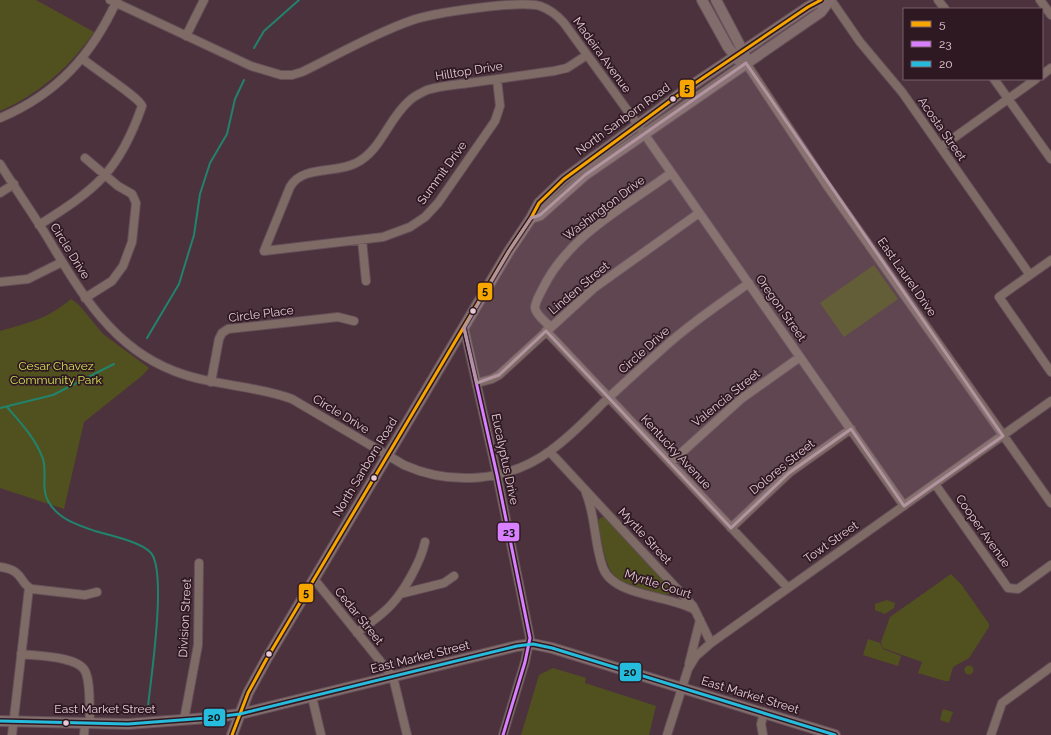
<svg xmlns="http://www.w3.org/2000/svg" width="1051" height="735" font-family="Raleway,sans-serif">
<rect width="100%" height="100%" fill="#4c323d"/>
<path fill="#51511f" d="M0,0H36L94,32C70,67 39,94 0,111Z
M874,265L898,299L844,337L820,303Z
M71,299L79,305L103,334L149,368L143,375L84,422L64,509L0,488V331C30,322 46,320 71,299Z
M602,517L606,518L671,587L670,594L665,595C607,578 610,583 598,523L599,519Z
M951,574L961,584L989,624V627L969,658L953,667L949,681H945L918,673L922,662L883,648L881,642L890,617Z
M887,600L895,603L894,608L885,614L875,610V604Z
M868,639L880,643L883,649L901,656L898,666L863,655Z
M964.5 670a4.5 4.5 0 1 1 9 0a4.5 4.5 0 1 1-9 0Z
M553,668L586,678L585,683L656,706L649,735H521L539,675Z
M943,709L953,712L949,723L940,720Z"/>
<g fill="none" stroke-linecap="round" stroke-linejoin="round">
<path stroke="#21836d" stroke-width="2" d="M254,48L264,31L299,0
M147,338L179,284L194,235L200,194L210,163L227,134L235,99L244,80
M7,407C21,423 36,439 43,459C47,472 41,489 48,501C58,519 77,525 95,531C109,535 142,542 151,553C167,572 151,678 148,706
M0,408L53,395L114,364"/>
<defs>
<path id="minor" d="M110,0L251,66L281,75H292L302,72C337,55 373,34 410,21C431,13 519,0 540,6C549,9 557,15 564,23L638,125L904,506
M831,0L860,42L902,92L1030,275
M938,0L945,9
M1040,0L1051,15
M186,36L204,0
M746,63L828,187L1051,503
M1042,75L1051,68
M497,79L500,106L495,121L438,203L425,217L410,227L383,237L264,251L290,187C302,165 336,174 356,163C381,151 388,119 409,101C414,96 421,93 427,90C440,86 456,85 469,83C498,79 526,75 554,71L567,68L587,55
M994,79L1051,159
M0,118C57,94 92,55 117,0
M941,147L1036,79
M0,164C15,188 31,211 46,235C79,290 111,347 174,371C212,386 254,385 292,399L404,465C451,486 508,482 550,451C570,437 587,419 604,402C622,385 641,368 660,351C687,326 718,305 749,283
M0,193L14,184
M39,225C96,189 119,172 142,106C140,98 93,68 83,59
M362,240L366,281
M1051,260L999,297L1051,372
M0,282L28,279L62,262
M85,298L112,281L123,266L132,242L136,203L132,194L118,186L85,158
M550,327C546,322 536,315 535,308C535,302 540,294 543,288C569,235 625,207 671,173
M464,328L497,475L530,638L525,662L503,735
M546,331L788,588
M211,382L219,339L222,333L228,329L338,317L354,321
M477,383L492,379L499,375L594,288L699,213
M550,452L693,606L711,643
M670,463L741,399L800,357
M935,484L1008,588L1018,589L1051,565
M586,493C596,517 594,544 603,568C614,597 671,595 695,610
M731,528L789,473L851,429
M0,567C25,570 19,584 32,589L85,595L97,592
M314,579L393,677L407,735
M400,594L444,583L454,576
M357,633C368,624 382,615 391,605C405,590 421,561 425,542
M21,654C36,656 78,656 85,671C91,682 89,709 90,723
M689,664L700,620
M312,697L321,735
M184,720L198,645L199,563
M12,735L29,588
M84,735L85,723
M667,735L688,669L696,656L711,643L1051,401
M763,735L761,724L764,713
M991,735L1002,703L1051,667"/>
<path id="major" d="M702,0L728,47L738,60
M716,0L745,55
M531,218L540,215L585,175L821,12L830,0
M0,721L128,724L207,718L240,714L517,646L533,644L552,648L835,735
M232,735L248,693L266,660L509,251L531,218L539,203L564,179L688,88L808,7L821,0"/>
</defs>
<use href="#minor" stroke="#654f59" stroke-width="10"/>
<use href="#major" stroke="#654f59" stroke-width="12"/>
<use href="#minor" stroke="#7f6b66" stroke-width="8"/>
<use href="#major" stroke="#826d6c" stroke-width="10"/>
<defs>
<path id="bus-1" d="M232,735L248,693L266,660L509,251L531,218L539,203L564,179L688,88L808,7L821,0"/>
<path id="bus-2" d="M464,328L497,475L530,638L525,662L503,735"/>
<path id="bus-3" d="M0,721L128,724L207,718L240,714L517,646L533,644L552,648L835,735"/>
</defs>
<use href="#bus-1" stroke="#2e1922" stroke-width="6"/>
<use href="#bus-2" stroke="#2e1922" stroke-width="6"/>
<use href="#bus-3" stroke="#2e1922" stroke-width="6"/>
<use href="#bus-1" stroke="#f7a600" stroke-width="3"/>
<use href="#bus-2" stroke="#d880ff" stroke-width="3"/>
<use href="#bus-3" stroke="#26bcdd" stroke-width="3"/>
</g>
<path fill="#b1949f" fill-opacity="0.2" stroke="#b1949f" stroke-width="3" stroke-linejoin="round" d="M746,63L1003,436L904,506L851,429L789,473L731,528L546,331L499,375L477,383L464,328L509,251L531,218L540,215L585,175Z"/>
<g fill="#e7c9d4" stroke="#2e1922" stroke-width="1.5">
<circle cx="673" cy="99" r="3.5"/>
<circle cx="473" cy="311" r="3.5"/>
<circle cx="374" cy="478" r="3.5"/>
<circle cx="269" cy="654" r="3.5"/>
<circle cx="66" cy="723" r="3.5"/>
</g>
<g text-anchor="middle" stroke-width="3.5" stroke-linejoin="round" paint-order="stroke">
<g font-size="12" fill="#e7c9d4" stroke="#2e1922">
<text transform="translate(602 55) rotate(54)" y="4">Madeira Avenue</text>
<text transform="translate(469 71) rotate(-9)" y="4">Hilltop Drive</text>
<text transform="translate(623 119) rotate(-36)" y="4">North Sanborn Road</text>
<text transform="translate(942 129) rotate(55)" y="4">Acosta Street</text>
<text transform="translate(442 173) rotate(-54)" y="4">Summit Drive</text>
<text transform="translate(604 208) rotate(-37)" y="4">Washington Drive</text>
<text transform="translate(70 251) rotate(58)" y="4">Circle Drive</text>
<text transform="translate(907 277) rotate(55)" y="4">East Laurel Drive</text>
<text transform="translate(579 288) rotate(-40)" y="4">Linden Street</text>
<text transform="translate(781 308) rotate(55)" y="4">Oregon Street</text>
<text transform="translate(261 314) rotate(-7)" y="4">Circle Place</text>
<text transform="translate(644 350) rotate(-42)" y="4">Circle Drive</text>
<text transform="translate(726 398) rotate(-39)" y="4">Valencia Street</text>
<text transform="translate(341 414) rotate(31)" y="4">Circle Drive</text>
<text transform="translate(676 452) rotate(47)" y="4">Kentucky Avenue</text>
<text transform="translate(505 459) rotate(78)" y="4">Eucalyptus Drive</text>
<text transform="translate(365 467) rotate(-59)" y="4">North Sanborn Road</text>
<text transform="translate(782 467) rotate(-39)" y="4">Dolores Street</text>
<text transform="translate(983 531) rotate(55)" y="4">Cooper Avenue</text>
<text transform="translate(645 536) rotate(47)" y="4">Myrtle Street</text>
<text transform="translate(831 542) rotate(-35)" y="4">Towt Street</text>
<text transform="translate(658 584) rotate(18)" y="4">Myrtle Court</text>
<text transform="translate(359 616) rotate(51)" y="4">Cedar Street</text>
<text transform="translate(185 618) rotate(-87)" y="4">Division Street</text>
<text transform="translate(420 657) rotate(-14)" y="4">East Market Street</text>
<text transform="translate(750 695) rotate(17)" y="4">East Market Street</text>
<text x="105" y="713">East Market Street</text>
</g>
<g font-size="12" fill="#d6e056" stroke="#2e1922">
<text x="56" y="370">Cesar Chavez<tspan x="56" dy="14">Community Park</tspan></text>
</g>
</g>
<g stroke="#2e1922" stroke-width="1.5">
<rect x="679" y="79" width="16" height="19" rx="4" fill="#f7a600"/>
<rect x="477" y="282" width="16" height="19" rx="4" fill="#f7a600"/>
<rect x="497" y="522" width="23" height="20" rx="4" fill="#d880ff"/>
<rect x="298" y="583" width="16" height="20" rx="4" fill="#f7a600"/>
<rect x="619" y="662" width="23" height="20" rx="4" fill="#26bcdd"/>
<rect x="203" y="708" width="23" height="19" rx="4" fill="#26bcdd"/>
</g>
<g font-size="11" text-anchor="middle" font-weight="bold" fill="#111">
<text x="687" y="92">5</text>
<text x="485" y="295">5</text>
<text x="509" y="536">23</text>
<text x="306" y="597">5</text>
<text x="630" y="676">20</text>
<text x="214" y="721">20</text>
</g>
<rect x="903" y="8" width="140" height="72" fill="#2e1922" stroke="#785f69"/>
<rect x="911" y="21" width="20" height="6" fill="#f7a600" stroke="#785f69"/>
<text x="939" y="28" font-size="12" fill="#e7c9d4">5</text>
<rect x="911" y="41" width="20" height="6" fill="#d880ff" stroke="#785f69"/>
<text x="939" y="48" font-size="12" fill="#e7c9d4">23</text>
<rect x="911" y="61" width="20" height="6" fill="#26bcdd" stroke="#785f69"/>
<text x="939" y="68" font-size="12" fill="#e7c9d4">20</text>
</svg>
